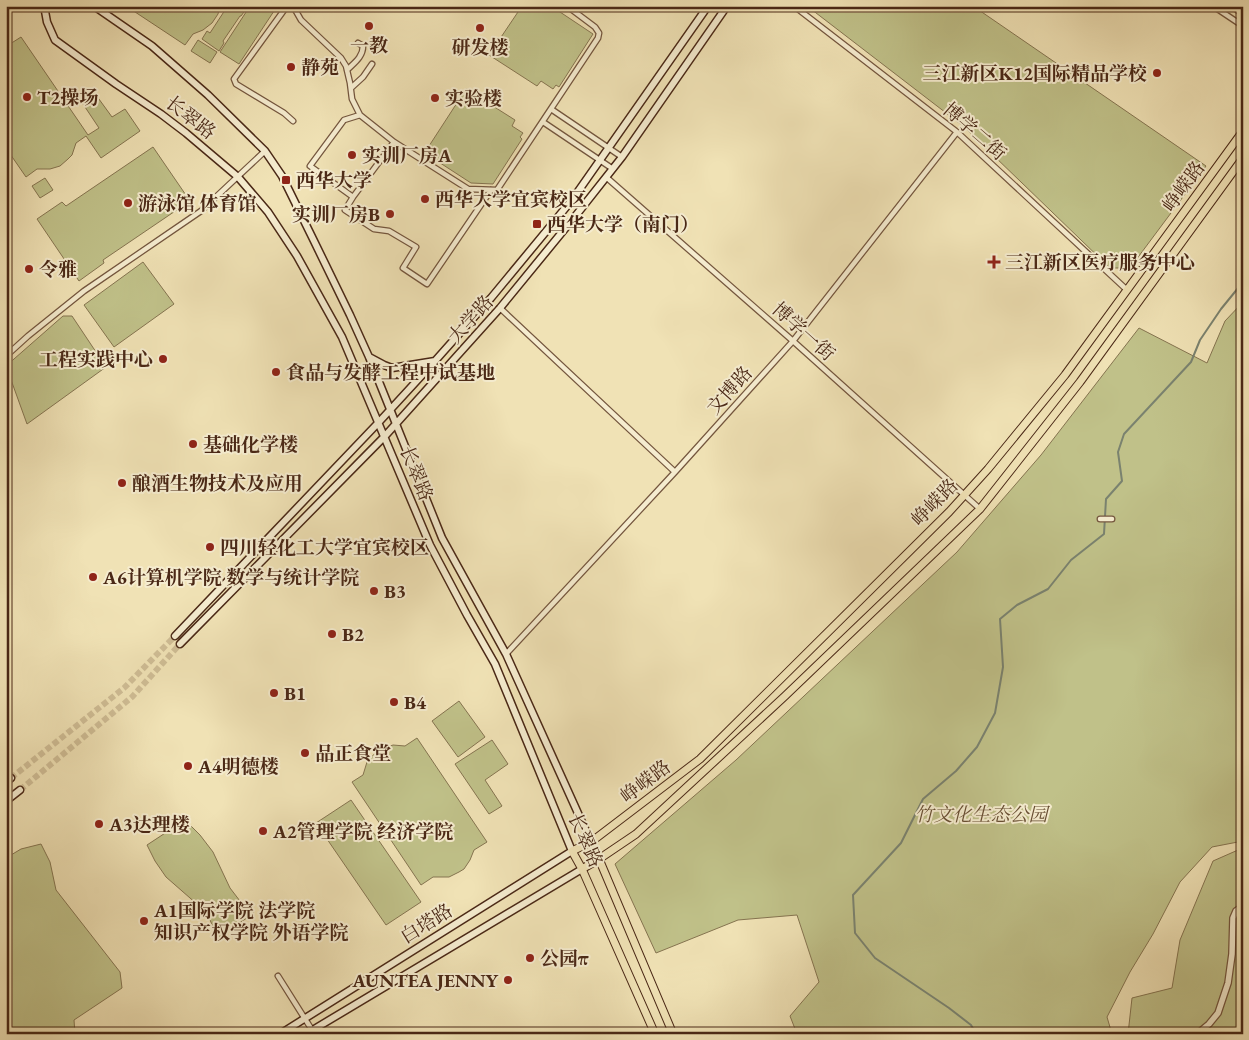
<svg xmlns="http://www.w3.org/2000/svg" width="1249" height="1040" font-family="'EB Garamond','Noto Serif SC',serif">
<rect width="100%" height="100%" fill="#f0e2b5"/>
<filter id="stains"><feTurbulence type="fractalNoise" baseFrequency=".004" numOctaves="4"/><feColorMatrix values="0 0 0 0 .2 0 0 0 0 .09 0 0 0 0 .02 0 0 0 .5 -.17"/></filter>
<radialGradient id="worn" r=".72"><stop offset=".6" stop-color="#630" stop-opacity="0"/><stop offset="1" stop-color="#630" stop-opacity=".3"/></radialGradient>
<path fill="#c0c189" stroke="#857450" d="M126,6H220L218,14L212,23L203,30L193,34L185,45Z
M226,6H244L247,8L241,16H240L223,41L224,43L219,51L202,39L207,31L210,33L227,7Z
M250,6H273L276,8L239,64L220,52Z
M522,6H551L593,34L559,87L556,85L553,89L541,81L537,86L489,55Z
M807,6H973L1206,166L1130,268H1110L963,126Z
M21,37L88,135L99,128L83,104L96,95L112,117L125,109L140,131L101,158L86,136L76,143L72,155L68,159L60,166L50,169H37L26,177L6,148V44H10Z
M198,40L217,52L210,63L191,51Z
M466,89L515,120L512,126L523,133L520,137L522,139L493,184L471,183L431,157L435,150L429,146Z
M153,147L190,201L103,260L104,263L79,281L37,219L62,202L66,206Z
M45,178L53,190L40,198L32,186Z
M143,262L174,304L114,347L84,305Z
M1243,302V841L1212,847L1180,882L1153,934L1130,972L1107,1017L1112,1034H797L790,1016L819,982L797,915L738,920L656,953L615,864L736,760L957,552L1041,455L1139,328L1207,363L1225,321Z
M63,316H72L106,367L27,424L6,366Z
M459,701L485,737L458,757L432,721Z
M417,738L487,842L474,850L470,860L464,869L459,872L449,877H433L421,885L352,782L363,775L367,762L370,758L378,751L393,745L405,746Z
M492,740L508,764L485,780L502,806L489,814L455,764Z
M351,800L421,902L386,925L316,823Z
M185,820L200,835L213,852L230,888L240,901L254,913L218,938L210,920L198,905L166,877L155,861L147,845Z
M41,844L50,862L56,890L120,972L122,988L74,1020L75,1034H6V858L21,849Z
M1238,850H1243V1034H1128L1132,998L1172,988L1180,940L1213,861Z"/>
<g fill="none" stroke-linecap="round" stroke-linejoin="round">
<path stroke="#7a826f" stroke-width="2" d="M976,1034L971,1025L949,1008L875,958L855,933L853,895L901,843L923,799L956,771L977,747L995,713L1003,667L1000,619L1017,605L1048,589L1071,560L1104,534L1106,499L1122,481L1118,452L1124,434L1191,362L1200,340L1221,309L1243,282"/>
<path stroke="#cfbd95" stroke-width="6" stroke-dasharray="6 3" stroke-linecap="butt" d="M11,778L124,688L175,636
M20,790L132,697L180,644"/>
<defs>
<path id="minor" d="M287,6L234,79L236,84L284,113L293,121
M293,6L301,20L341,58L346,66L350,83L352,99L360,115L394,142L468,189L497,190L598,38L599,33L595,27L567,6
M794,6L957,132L1127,290
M1213,6L1243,26
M1231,6L1243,14
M347,70C354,63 363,57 363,46L358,43
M351,88L363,77L372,64
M551,109L622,157
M360,115L344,120L310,166L353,197L345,210L374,229L389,231L416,247L403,268L427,284L491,190
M543,122L613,169
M606,177L793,341L980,509
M353,197L394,142
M500,308L675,472
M6,356L28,336L84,291L201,211L265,151
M1100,519H1112
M506,654L675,472L793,341L957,132
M278,976L312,1030"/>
<path id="tertiary" d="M1197,1034L1209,1024L1218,1013L1228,983L1232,954L1233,918L1236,911L1243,906"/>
<path id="secondary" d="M46,6L45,11L47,22L55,40L116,84L161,114L186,133L238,177L268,212L297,256L342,337L430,545L467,615L495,664L572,851L280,1034
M94,6L152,46L208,95L265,151L282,176L314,241L350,315L369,357L442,538L506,654L591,842
M369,357L384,365L392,368L435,361
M175,636L379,422L435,361L491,298L572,200L708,6
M180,644L385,436L500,308L577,214L622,157L727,6
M6,782L11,778
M6,801L20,790
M306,1034L582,869"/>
<path id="primary" d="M591,842L599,859L673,1034
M582,869L599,859L636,834L785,696L980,509L1080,382L1243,158
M655,1034L582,869L572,851L591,842L700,759L949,512L988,469L1065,375L1243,131"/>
</defs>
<use href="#minor" stroke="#74563e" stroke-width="7"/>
<use href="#tertiary" stroke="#74563e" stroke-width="8"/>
<use href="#secondary" stroke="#4a2816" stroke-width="9"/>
<use href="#primary" stroke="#4a2816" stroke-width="9"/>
<use href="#minor" stroke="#f5eccf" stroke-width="4.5"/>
<use href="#tertiary" stroke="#f5eccf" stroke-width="5.5"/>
<use href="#secondary" stroke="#f5eccf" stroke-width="6"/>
<use href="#primary" stroke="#f0e2b5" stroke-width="7"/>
</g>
<g fill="#8f2418" stroke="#f5eccf" stroke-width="2">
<circle cx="369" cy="26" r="5"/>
<circle cx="480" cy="28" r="5"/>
<circle cx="291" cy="67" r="5"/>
<circle cx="1157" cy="73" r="5"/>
<circle cx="27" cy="97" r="5"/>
<circle cx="435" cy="98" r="5"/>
<circle cx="352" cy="155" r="5"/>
<rect x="281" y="175" width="10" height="10" rx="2.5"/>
<circle cx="425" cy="199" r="5"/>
<circle cx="128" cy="203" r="5"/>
<circle cx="390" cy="214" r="5"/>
<rect x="532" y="219" width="10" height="10" rx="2.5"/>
<path d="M991.5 254.5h5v5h5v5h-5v5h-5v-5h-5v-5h5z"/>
<circle cx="29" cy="269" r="5"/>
<circle cx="163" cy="359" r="5"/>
<circle cx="276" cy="372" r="5"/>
<circle cx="193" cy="444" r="5"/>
<circle cx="122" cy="483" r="5"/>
<circle cx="210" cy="547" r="5"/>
<circle cx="93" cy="577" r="5"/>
<circle cx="374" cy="591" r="5"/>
<circle cx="332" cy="634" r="5"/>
<circle cx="274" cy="693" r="5"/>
<circle cx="394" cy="702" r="5"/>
<circle cx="305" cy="753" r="5"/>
<circle cx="188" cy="766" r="5"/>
<circle cx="99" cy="824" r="5"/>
<circle cx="263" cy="831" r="5"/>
<circle cx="144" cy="921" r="5"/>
<circle cx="530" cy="958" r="5"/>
<circle cx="508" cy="980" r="5"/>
</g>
<g text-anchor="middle" stroke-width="4" stroke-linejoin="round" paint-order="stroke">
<g font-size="19" font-weight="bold" fill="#4a2816" stroke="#f5eccf" text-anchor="start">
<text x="369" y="52" text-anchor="middle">一教</text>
<text x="480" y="54" text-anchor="middle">研发楼</text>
<text x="301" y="74">静苑</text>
<text x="1147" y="80" text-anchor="end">三江新区K12国际精品学校</text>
<text x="37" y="104">T2操场</text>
<text x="445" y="105">实验楼</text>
<text x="362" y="162">实训厂房A</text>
<text x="296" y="187">西华大学</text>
<text x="435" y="206">西华大学宜宾校区</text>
<text x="138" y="210">游泳馆 体育馆</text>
<text x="380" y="221" text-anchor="end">实训厂房B</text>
<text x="547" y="231">西华大学（南门）</text>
<text x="1005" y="269">三江新区医疗服务中心</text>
<text x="39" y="276">令雅</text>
<text x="153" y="366" text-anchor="end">工程实践中心</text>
<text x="286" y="379">食品与发酵工程中试基地</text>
<text x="203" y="451">基础化学楼</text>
<text x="132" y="490">酿酒生物技术及应用</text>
<text x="220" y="554">四川轻化工大学宜宾校区</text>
<text x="103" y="584">A6计算机学院 数学与统计学院</text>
<text x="384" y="598">B3</text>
<text x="342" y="641">B2</text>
<text x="284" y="700">B1</text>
<text x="404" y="709">B4</text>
<text x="315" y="760">品正食堂</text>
<text x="198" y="773">A4明德楼</text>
<text x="109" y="831">A3达理楼</text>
<text x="273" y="838">A2管理学院 经济学院</text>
<text x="154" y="917">A1国际学院 法学院<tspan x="154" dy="22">知识产权学院 外语学院</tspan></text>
<text x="540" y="965">公园π</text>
<text x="498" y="987" text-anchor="end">AUNTEA JENNY</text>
</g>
<g font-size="19" fill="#4a2816" stroke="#f5eccf">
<text transform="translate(191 117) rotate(38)" y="7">长翠路</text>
<text transform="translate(975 131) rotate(41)" y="7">博学二街</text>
<text transform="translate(1183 186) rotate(-54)" y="7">峥嵘路</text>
<text transform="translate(470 319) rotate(-48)" y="7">大学路</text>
<text transform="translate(804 331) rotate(42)" y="7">博学一街</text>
<text transform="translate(729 390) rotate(-48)" y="7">文博路</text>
<text transform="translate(417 473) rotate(68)" y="7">长翠路</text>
<text transform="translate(934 502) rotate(-46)" y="7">峥嵘路</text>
<text transform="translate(645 781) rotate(-37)" y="7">峥嵘路</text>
<text transform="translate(586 840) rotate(66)" y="7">长翠路</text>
<text transform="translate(426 923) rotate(-32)" y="7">白塔路</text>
</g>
<g font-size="19" font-style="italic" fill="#684e33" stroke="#f5eccf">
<text x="981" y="821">竹文化生态公园</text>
</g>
</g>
<rect width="1249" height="1040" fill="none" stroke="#f0e2b5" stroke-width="25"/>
<rect x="8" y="8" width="1234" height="1025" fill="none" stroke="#4a2816" stroke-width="2.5"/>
<rect x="12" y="12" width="1224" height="1015" fill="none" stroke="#4a2816"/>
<rect width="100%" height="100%" filter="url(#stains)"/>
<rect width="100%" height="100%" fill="url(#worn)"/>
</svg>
